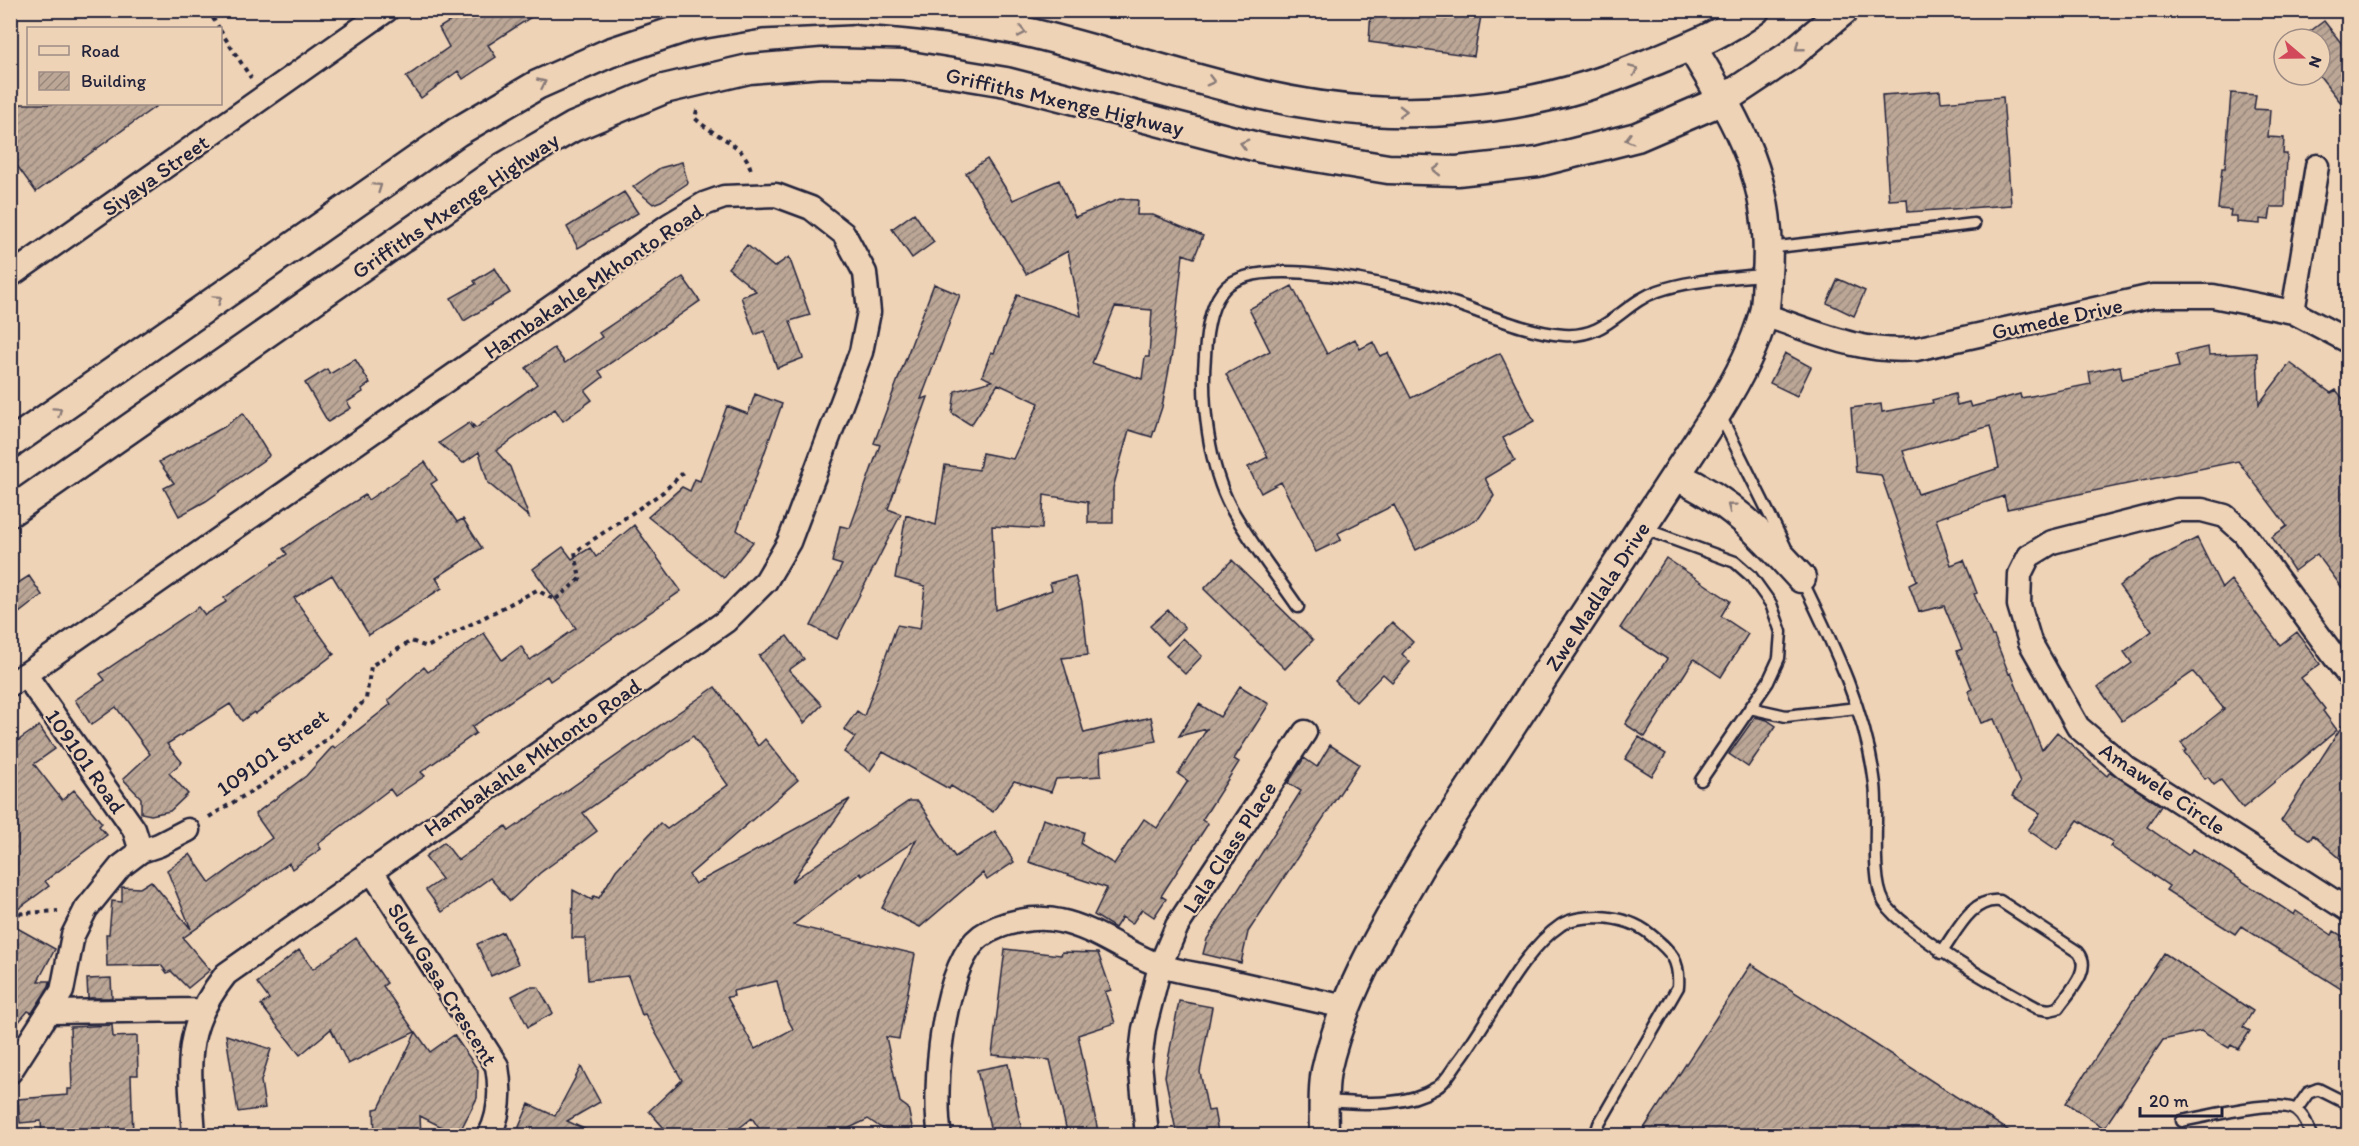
<svg xmlns="http://www.w3.org/2000/svg" width="2359" height="1146" font-family="Itim,sans-serif">
<defs>
<pattern id="building-hatch" width="6" height="6" patternUnits="userSpaceOnUse" patternTransform="scale(1.5)"><rect width="6" height="6" fill="#bca797"/><path d="M-1 1l2-2M0 6l6-6M5 7l2-2" fill="none" stroke="#98887c"/></pattern>
</defs>
<rect width="100%" height="100%" fill="#efd3b6"/>
<filter id="ink" filterUnits="userSpaceOnUse"><feTurbulence type="fractalNoise" baseFrequency=".0167" numOctaves="2"/><feDisplacementMap in="SourceGraphic" scale="12" xChannelSelector="R" yChannelSelector="G"/><feConvolveMatrix kernelMatrix="1 2 1 2 8 2 1 2 1" color-interpolation-filters="sRGB"/></filter>
<g filter="url(#ink)">
<path fill="url(#building-hatch)" stroke="#22223b" stroke-width="1.5" fill-rule="evenodd" d="M468,10H542L488,45L496,57L463,79L458,71L421,98L406,77L449,47L439,28Z
M1371,10H1482L1474,56L1369,42Z
M2324,21L2349,53V113L2319,75L2320,39H2300Z
M1940,91L1941,102L2003,97L2011,205L1908,212L1907,199L1889,200L1882,95Z
M2231,93L2256,95L2254,109L2270,110L2268,137L2284,138L2283,154H2287L2285,207H2271L2269,220L2260,219V224L2237,222V216H2230L2231,210L2218,209L2222,168H2225Z
M10,104H159L36,192L10,156Z
M987,159L1013,200L1059,180L1075,217L1120,199L1138,200L1137,215H1153L1203,236L1194,258L1183,254L1172,353L1162,407L1152,437L1129,430L1113,488V523H1088V502L1044,495L1042,529L992,526L996,610L1052,590L1050,583L1075,576L1082,602L1088,655L1062,658L1084,733L1151,717L1156,741L1100,753L1101,776L1056,779L1051,792L1014,781L993,812L951,786L949,789L883,752L870,771L844,752L855,737L844,729L857,711L864,716L897,625L920,629L925,586L895,578L906,515L936,525L945,465L979,470L982,453L1013,459L1039,403L998,384L971,425L952,413L955,391L992,381L982,376L991,352L994,353L1017,295L1081,316L1068,251L1026,274L966,173ZM1115,307L1152,310L1149,357H1145L1142,379L1092,363Z
M682,162L688,183L661,201L653,204L633,187L660,168Z
M624,192L638,213L578,248L567,227Z
M914,213L934,242L912,258L892,229Z
M747,245L774,267L789,257L810,315L790,321L803,358L777,368L764,331L755,335L741,297L756,291L728,268Z
M495,268L510,293L464,321L451,298L476,284L474,281Z
M683,277L700,301L599,371L603,377L585,391L592,400L563,421L555,409L496,451L510,467L529,517L488,483L479,452L463,463L439,443L469,423L473,430L472,424L476,428L537,384L526,368L554,348L565,363L602,337L599,333Z
M1838,279L1865,291L1854,316L1827,303Z
M934,284L960,295L921,399L928,397L888,509L901,514L837,639L811,626L842,565L832,562L840,526L850,528L880,445L874,443Z
M1292,286L1327,354L1355,339L1360,349L1373,342L1380,356L1388,353L1411,398L1500,353L1534,421L1503,438L1515,460L1485,478L1494,496L1479,518L1416,550L1394,505L1338,533L1341,540L1316,552L1281,482L1261,493L1248,467L1268,457L1226,374L1270,351L1249,309Z
M2208,347L2209,355L2257,353L2259,404L2290,363L2331,393L2336,390L2349,406V597L2317,554L2294,571L2272,537L2287,526L2238,461L2007,509L2004,496L1936,519L1951,565L1964,560L1977,593L1974,594L1992,636H1994L2009,674L2011,673L2042,750L2057,732L2107,776L2110,772L2161,806L2147,827L2188,855L2193,849L2294,915L2296,911L2332,935L2334,931L2349,940V994L2241,926L2235,934L2166,890L2169,886L2110,846L2113,842L2078,820L2057,850L2028,830L2040,813L2012,796L2020,783L1994,719L1981,723L1968,691L1972,689L1957,651L1962,649L1944,606L1919,612L1909,585L1917,581L1881,475L1856,472L1851,408L1881,404L1882,412L1933,403L1932,400L1955,394L1957,405L1969,402L1971,407L2020,394L2021,398L2091,384L2089,372L2120,366L2122,379L2179,367L2176,354ZM1990,426L1999,468L1918,494L1903,451Z
M1785,353L1811,367L1797,396L1770,383Z
M355,359L370,383L362,389L363,392L347,402L351,408L328,422L305,383L327,369L330,374Z
M755,394L782,404L737,530L753,542L724,578L648,517L682,487L690,491L695,479L700,481L727,406L748,414Z
M243,413L269,455L268,457L206,501L179,516L164,488L174,483L159,462L224,427Z
M425,462L437,480L431,484L457,522L463,519L482,548L436,578L442,588L369,635L332,575L294,598L334,654L255,714L254,712L242,721L230,704L167,744L182,762L169,773L188,794L170,811L151,815L141,813V798L123,779L150,754L116,707L91,725L75,700L105,680L100,674L199,607L205,615L226,602L224,598L287,554L283,549L313,528L365,495L368,500Z
M634,525L681,591L550,681L547,676L472,727L476,733L421,772L425,776L395,796L390,789L318,844L321,849L292,869L289,863L183,938L210,970L188,988L171,971L167,973L161,965L107,966L106,934H109L112,901L122,902V887L140,888L151,881L191,929L167,870L190,854L210,883L272,838L255,814L306,776L333,746L335,748L391,704L388,700L424,667L428,672L484,633L502,660L521,646L530,660L576,628L533,569L563,547L572,559L590,548L596,557Z
M2197,538L2222,588L2231,580L2280,645L2297,632L2320,664L2301,678L2325,709L2323,711L2337,730L2243,808L2221,780L2214,785L2208,777L2205,779L2184,752L2187,750L2181,743L2224,709L2193,672L2122,721L2098,687L2132,663L2124,652L2152,631L2119,586L2151,562Z
M1666,558L1730,601L1721,616L1748,634L1721,677L1694,659L1645,737L1625,724L1667,659L1620,628Z
M1232,560L1313,640L1285,669L1204,589Z
M29,576L42,595L10,620V588Z
M1168,610L1185,628L1168,645L1150,626Z
M1392,622L1413,642L1402,654L1410,662L1392,682L1383,674L1356,702L1335,681Z
M787,636L804,659L789,670L822,705L804,723L759,656Z
M1183,638L1202,656L1185,674L1166,656Z
M1240,686L1269,704L1234,759L1239,762L1202,820L1208,824L1161,896L1166,899L1154,917L1142,909L1132,924L1122,917L1115,928L1094,915L1107,888L1029,862L1043,819L1084,832L1081,844L1114,864L1144,819L1157,828L1188,781L1178,774L1207,729L1179,736L1199,704L1220,717Z
M715,687L758,746L765,739L798,780L689,875L695,884L850,799L791,882L909,801H918L955,857L995,831L1014,862L987,880L983,873L920,927L882,908L916,840L862,876L860,873L793,925L915,954L899,1039L886,1037L900,1102L908,1108L914,1136H893L868,1119L833,1136H764L752,1118L729,1136H671L649,1111L682,1080L645,1014L642,1015L628,976L588,980L585,938H572L573,890L592,900L594,896L599,898L616,870L660,823L667,829L728,785L693,736L583,813L597,831L540,873L510,901L490,878L442,912L426,890L442,879L425,857L444,842L458,860L506,826L509,831ZM777,981L785,1014L793,1029L755,1049L727,997L734,996L733,991Z
M2349,715V866L2313,835L2310,840L2281,821Z
M1755,717L1767,720L1776,726L1748,767L1729,754Z
M39,726L55,749L34,764L62,800L74,790L102,823L99,826L107,835L45,881L49,886L10,915V735L16,742Z
M1639,737L1666,754L1652,776L1625,759Z
M1330,745L1359,764L1248,932L1241,963L1203,954L1207,939L1301,791L1288,783L1304,758L1317,767Z
M10,924L55,949L38,981H50L49,986L32,1013L28,1011L10,1032Z
M503,932L518,964L491,976L477,944Z
M356,938L387,983L383,986L415,1032L348,1064L331,1029L300,1055L261,1005L269,999L257,983L299,950L313,969Z
M1005,949L1061,955L1062,952L1098,953L1111,990L1105,992L1115,1023L1078,1035L1099,1136H1068L1050,1060L992,1055Z
M2164,953L2253,1011L2243,1027L2250,1031L2238,1049L2231,1045L2229,1048L2201,1031L2163,1040L2104,1128L2066,1103Z
M1751,964L2017,1136H1639Z
M111,978L112,998H88L87,979Z
M529,987H538L553,1013L528,1027L512,996Z
M1179,1001L1212,1007L1200,1072L1208,1111L1214,1110L1218,1132L1177,1136L1165,1076Z
M112,1025L113,1037L137,1036L138,1075H131L133,1136H42L41,1121L20,1123L18,1099L68,1095V1089H72L70,1027Z
M416,1032L430,1052L454,1035L478,1070L477,1098L458,1135L420,1116L421,1136H375L374,1109L379,1108Z
M226,1035L271,1049L261,1081L265,1108L238,1112Z
M1008,1064L1023,1136H992L977,1070Z
M581,1067L600,1102L567,1121L599,1136H515L529,1104L555,1116Z"/>
<g fill="none" stroke-linecap="round" stroke-linejoin="round">
<defs>
<path id="service" d="M1769,248L1974,224
M1720,415L1785,546
M1642,528L1735,562L1751,576L1771,604L1781,632L1779,658L1768,682L1701,780
M1801,578C1833,644 1866,711 1875,784C1879,814 1870,878 1884,902C1891,914 1903,922 1913,930C1952,961 1994,984 2037,1008L2049,1010L2058,1008C2069,992 2093,969 2078,952L2000,901C1971,897 1956,933 1941,953
M1298,607C1276,575 1250,542 1231,508C1209,467 1201,402 1205,356C1206,334 1210,303 1226,287C1263,253 1396,286 1441,299C1481,311 1522,332 1564,335C1608,338 1622,303 1658,291C1692,279 1731,279 1767,274
M1750,708L1786,716L1857,708
M1325,1101C1363,1103 1403,1108 1436,1088C1445,1083 1451,1071 1457,1063C1489,1023 1519,953 1561,925C1571,918 1588,917 1600,917C1619,918 1636,922 1651,935C1671,952 1680,959 1678,987L1599,1124L1595,1136
M2296,1110L2308,1093L2318,1089L2348,1104
M2182,1121C2205,1117 2280,1097 2297,1111C2305,1117 2308,1127 2311,1136"/>
<path id="minor" d="M10,276L387,10
M2293,312L2317,166
M1764,315C1816,332 1860,354 1916,349L2153,296H2213L2293,312L2348,341
M25,674L134,829L141,851
M2348,675L2244,533L2225,516L2202,510H2177L2052,542L2029,556L2020,574L2019,605L2030,642L2078,727L2125,767L2348,910
M10,685L669,225L704,204L724,197L776,195L811,208L844,234L865,273L869,312L861,352L789,542L766,581L726,621L226,974C180,1032 190,1067 194,1136
M371,870L497,1066C501,1090 501,1114 489,1136
M49,1012L200,1010
M10,1072L62,991L73,935L86,909L120,867L141,851L159,845L188,830
M940,1136C932,1091 942,965 981,936C1001,922 1036,915 1060,921C1095,928 1125,953 1159,965C1177,972 1198,974 1216,978C1259,988 1302,997 1345,1007
M1147,1136L1140,1062L1144,1029L1160,966L1177,926L1305,732"/>
<path id="tertiary" d="M860,10C920,14 977,20 1035,34C1146,61 1256,104 1370,111C1464,117 1561,101 1647,64C1683,49 1724,34 1755,10
M10,444L457,132L537,85L609,53L690,26L761,14L850,10
M1676,476C1731,501 1761,534 1801,578
M10,512L504,167L573,127L664,89L749,69L822,63L903,65L1006,82L1261,148L1388,169L1457,171L1538,162L1637,137L1723,100L1789,56L1844,10
M1324,1136C1324,1116 1322,1091 1326,1071C1343,994 1385,926 1424,859L1718,411C1736,382 1754,349 1763,316C1767,304 1766,288 1767,275C1774,181 1738,124 1691,46"/>
</defs>
<use href="#service" stroke="#22223b" stroke-width="15"/>
<use href="#minor" stroke="#22223b" stroke-width="27"/>
<use href="#tertiary" stroke="#22223b" stroke-width="33"/>
<path stroke="#22223b" stroke-width="4" stroke-dasharray="4.5 4.5" stroke-linecap="butt" d="M208,10L219,28
M220,30L251,78
M697,110L695,118C713,137 746,143 751,171
M209,817L265,783L326,740L366,699L371,666L411,641L427,647L537,590L555,600L580,579L575,552L663,492L685,471
M10,914L58,911"/>
<use href="#service" stroke="#efd3b6" stroke-width="10"/>
<use href="#minor" stroke="#efd3b6" stroke-width="22"/>
<use href="#tertiary" stroke="#efd3b6" stroke-width="28"/>
</g>
<defs><path id="oneway-chevron" d="M-2-3.5L2.5 0L-2 3.5" fill="none" stroke-width="1.6" stroke-linecap="round" stroke-linejoin="round" transform="scale(1.5)"/></defs>
<g stroke="#887a78">
<use href="#oneway-chevron" transform="translate(1022 32) rotate(11)"/>
<use href="#oneway-chevron" transform="translate(1799 47) rotate(141)"/>
<use href="#oneway-chevron" transform="translate(1634 70) rotate(-23)"/>
<use href="#oneway-chevron" transform="translate(1211 81) rotate(15)"/>
<use href="#oneway-chevron" transform="translate(542 83) rotate(-25)"/>
<use href="#oneway-chevron" transform="translate(1403 111) rotate(-1)"/>
<use href="#oneway-chevron" transform="translate(1629 139) rotate(165)"/>
<use href="#oneway-chevron" transform="translate(1244 144) rotate(-165)"/>
<use href="#oneway-chevron" transform="translate(1437 170) rotate(-179)"/>
<use href="#oneway-chevron" transform="translate(378 187) rotate(-35)"/>
<use href="#oneway-chevron" transform="translate(218 299) rotate(-35)"/>
<use href="#oneway-chevron" transform="translate(58 411) rotate(-35)"/>
<use href="#oneway-chevron" transform="translate(1731 507) rotate(-143)"/>
</g>
</g>
<g text-anchor="middle" stroke-width="4.5" stroke-linejoin="round" paint-order="stroke">
<g font-size="22" fill="#22223b" stroke="#efd3b6">
<text transform="translate(1065 101) rotate(13)" y="8">Griffiths Mxenge Highway</text>
<text transform="translate(155 175) rotate(-35)" y="8">Siyaya Street</text>
<text transform="translate(455 205) rotate(-34)" y="8">Griffiths Mxenge Highway</text>
<text transform="translate(593 281) rotate(-34)" y="8">Hambakahle Mkhonto Road</text>
<text transform="translate(2057 318) rotate(-12)" y="8">Gumede Drive</text>
<text transform="translate(1597 596) rotate(-57)" y="8">Zwe Madlala Drive</text>
<text transform="translate(272 752) rotate(-36)" y="8">109101 Street</text>
<text transform="translate(532 757) rotate(-35)" y="8">Hambakahle Mkhonto Road</text>
<text transform="translate(86 761) rotate(55)" y="8">109101 Road</text>
<text transform="translate(2163 788) rotate(34)" y="8">Amawele Circle</text>
<text transform="translate(1229 847) rotate(-57)" y="8">Lala Class Place</text>
<text transform="translate(443 984) rotate(58)" y="8">Slow Gasa Crescent</text>
</g>
</g>
<rect width="2359" height="1146" fill="none" stroke="#efd3b6" stroke-width="36"/>
<rect x="18" y="18" width="2323" height="1110" fill="none" stroke="#22223b" stroke-width="2" filter="url(#ink)"/>
<rect x="27" y="27" width="195" height="78" fill="#efd3b6" stroke="#9d8c85" stroke-width="1.5"/>
<rect x="39" y="46" width="30" height="9" fill="#efd3b6" stroke="#9d8c85" stroke-width="1.5"/>
<text x="81" y="57" font-size="18" fill="#22223b">Road</text>
<rect x="39" y="72" width="30" height="18" fill="url(#building-hatch)" stroke="#9d8c85" stroke-width="1.5"/>
<text x="81" y="87" font-size="18" fill="#22223b">Building</text>
<g transform="translate(2302 57) rotate(110)"><circle r="28" fill="#efd3b6" stroke="#9d8c85" stroke-width="1.5"/>
<path d="M0-4.5L10 22L0 15L-10 22Z" fill="#d1495b"/>
<text y="-9" font-size="16" font-weight="bold" text-anchor="middle" fill="#22223b">N</text>
</g>
<path d="M2140 1107v9h82v-9" fill="none" stroke="#22223b" stroke-width="3"/>
<text x="2149" y="1107" font-size="18" fill="#22223b" stroke="#efd3b6" stroke-width="4.5" paint-order="stroke">20 m</text>
</svg>
